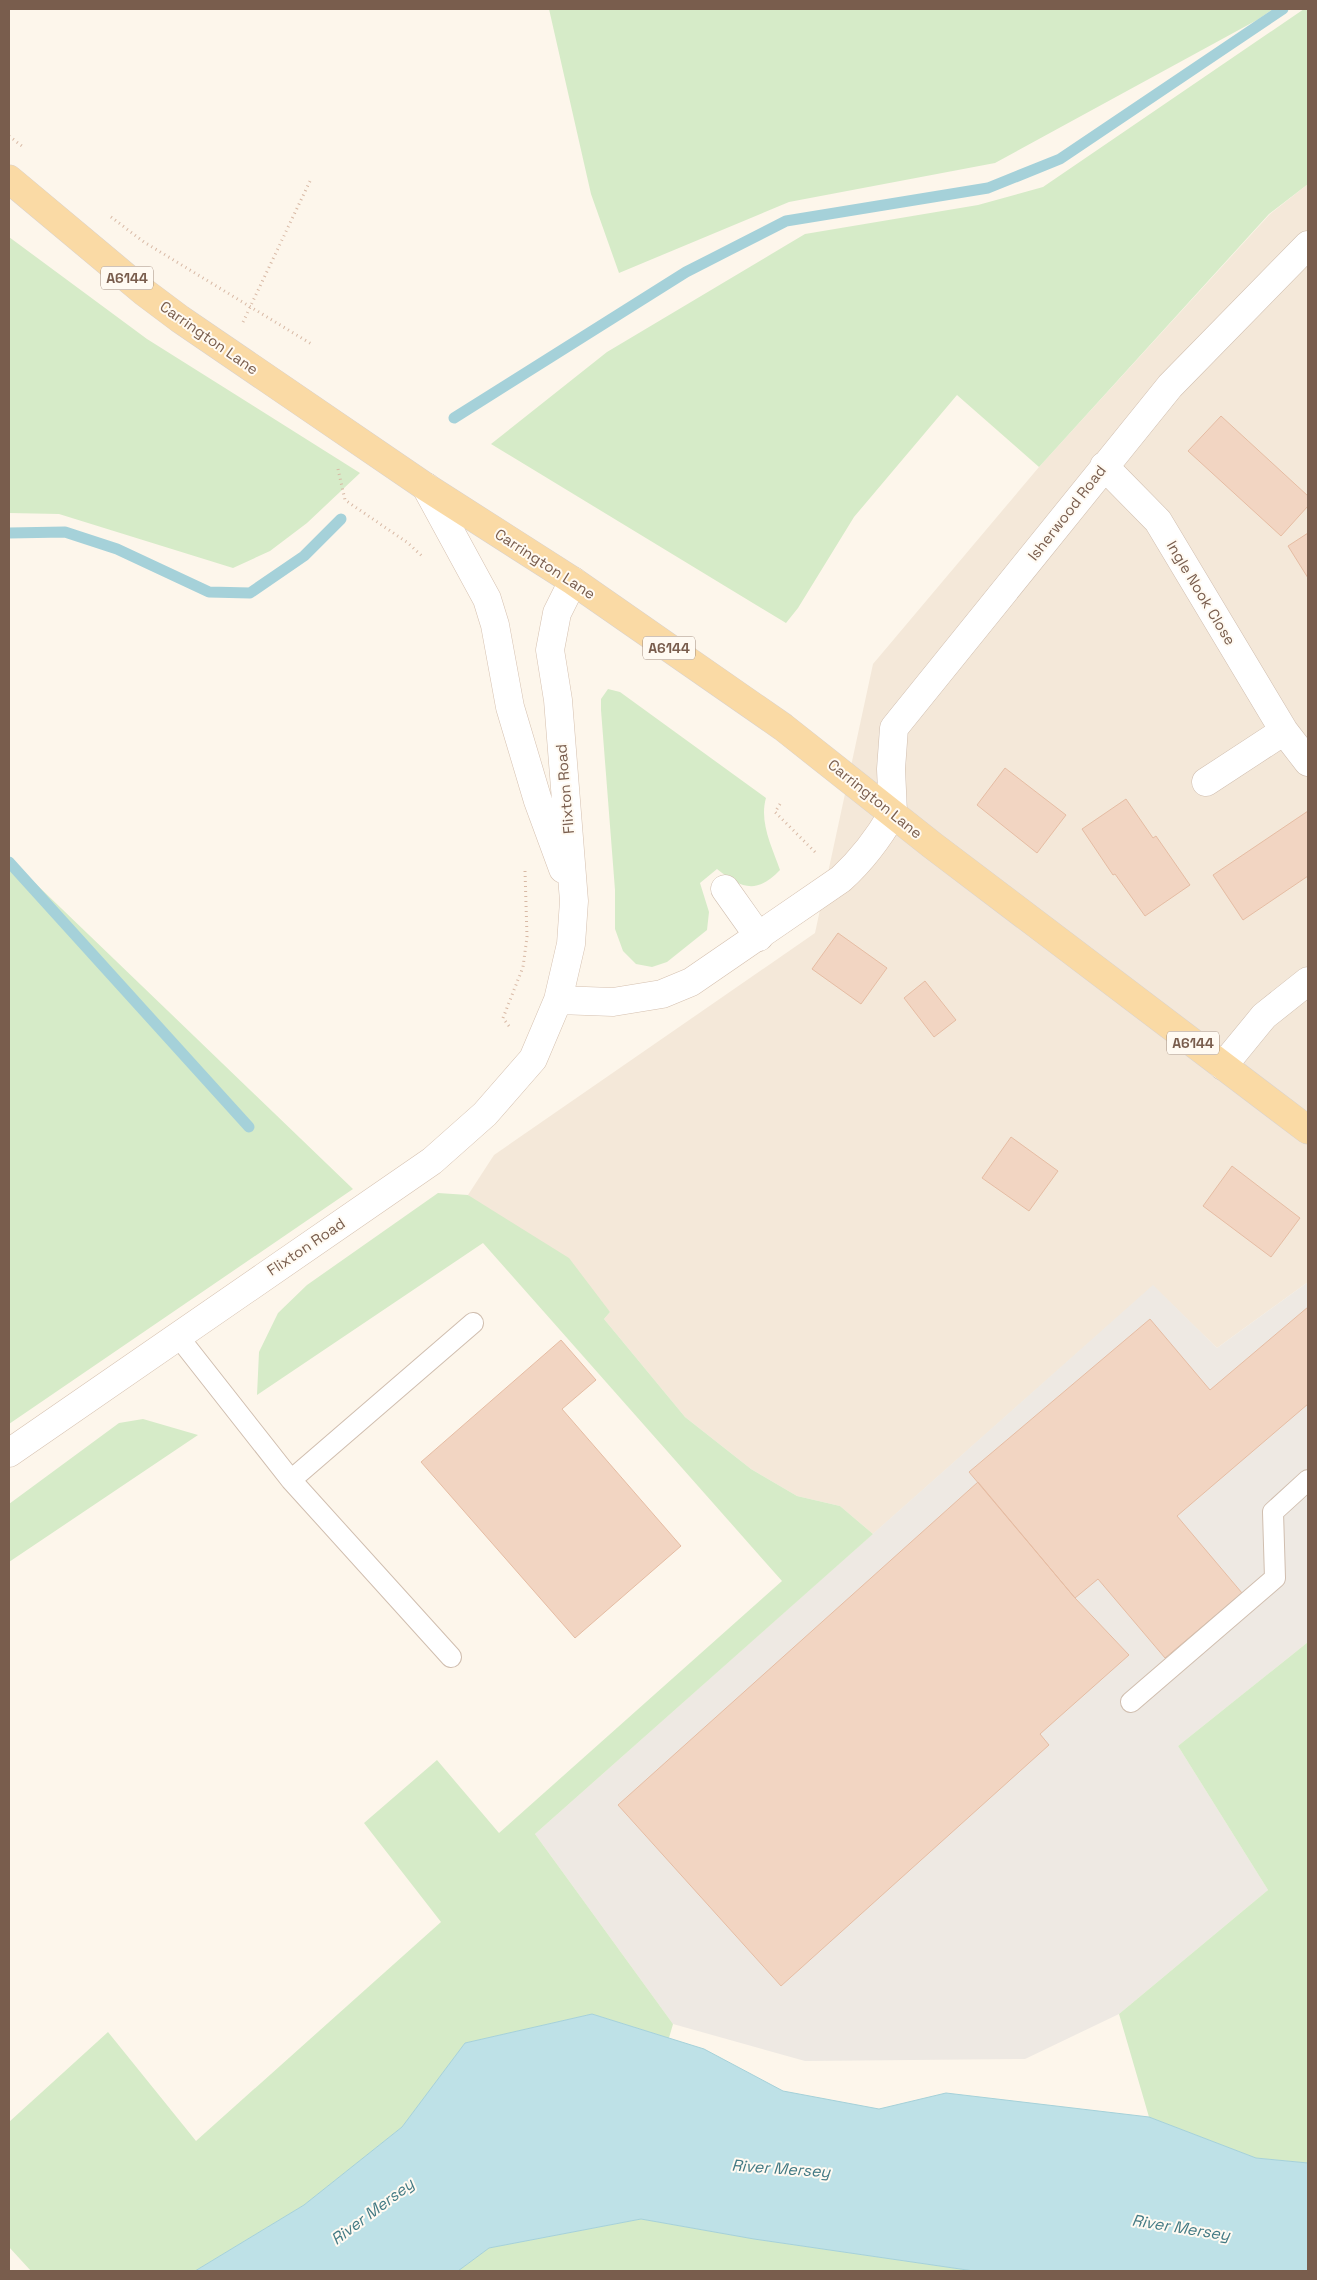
<svg xmlns="http://www.w3.org/2000/svg" width="1317" height="2280" font-family="'Space Grotesk',sans-serif">
<rect width="100%" height="100%" fill="#fdf6eb"/>
<path fill="#f4e8d9" d="M1308,184V1282L1217,1348L1153,1286L873,1534L840,1506L797,1496L751,1469L685,1417L604,1319L610,1312L468,1195L494,1155L815,933L873,664L1039,467L1270,214Z"/>
<path fill="#eee9e3" d="M1308,1282V1642L1178,1746L1268,1890L1119,2014L1025,2059L805,2061L673,2024L535,1834L1153,1285L1217,1348Z"/>
<path fill="#d6ebc8" d="M549,9H1273L1257,20L995,163L789,202L619,273L591,194Z
M1304,9H1308V184L1269,214L1039,467L957,395L854,517L798,608L786,623L491,444L607,352L805,234L978,205L1043,187Z
M9,237L147,339L360,473L307,523L270,551L233,568L59,514L9,513Z
M608,689L620,692L766,798C759,822 772,847 780,870C756,895 741,888 717,869L700,883L709,912L707,930L667,962L652,967L636,964L623,951L615,929V890L601,710V699Z
M9,858L353,1189L9,1424Z
M438,1193L468,1195L569,1258L610,1312L604,1319L685,1417L751,1469L797,1496L840,1506L873,1534L535,1834L673,2024L669,2038L592,2014L465,2043L402,2127L304,2205L195,2271H31L9,2247V2122L108,2032L196,2141L441,1922L364,1823L437,1760L499,1833L782,1581L483,1243L257,1395L259,1352L278,1313L307,1285Z
M143,1419L198,1435L9,1562V1504L119,1423Z
M1308,1642V2163L1256,2158L1149,2117L1119,2014L1268,1890L1178,1746Z
M641,2219L754,2239L974,2271H458L489,2248Z"/>
<path fill="#bee1e7" stroke="#a5d1d9" d="M592,2014L704,2049L783,2091L879,2109L946,2093L1149,2117L1256,2158L1308,2163V2271H974L754,2239L641,2219L489,2248L458,2271H195L304,2205L402,2127L465,2043Z"/>
<g fill="none" stroke-linecap="round" stroke-linejoin="round">
<path stroke="#a5d1d9" stroke-width="11" d="M454,418L686,272L786,221L988,188L1060,159L1283,9
M9,533L65,532L117,549L209,592L250,593L304,556L341,519
M9,862L249,1127"/>
</g>
<path fill="#f2d5c2" stroke="#e5bca3" d="M1221,416L1308,496V506L1281,536L1188,451Z
M1308,533V578L1288,546Z
M1005,768L1066,815L1037,853L977,805Z
M1126,799L1153,838L1156,836L1190,885L1145,916L1115,874L1113,875L1082,829Z
M1308,811V876L1243,920L1213,875Z
M838,933L887,968L861,1004L812,969Z
M925,981L956,1020L934,1037L904,998Z
M1011,1137L1058,1171L1029,1211L982,1178Z
M1232,1166L1300,1218L1271,1257L1203,1206Z
M1308,1307V1404L1177,1516L1242,1593L1165,1658L1098,1579L1075,1598L969,1472L1150,1319L1210,1390Z
M561,1340L596,1380L562,1409L681,1546L575,1638L421,1462Z
M978,1482L1075,1598L1129,1655L1040,1734L1049,1745L781,1986L618,1805Z"/>
<g fill="none" stroke-linecap="round" stroke-linejoin="round">
<defs>
<path id="lane" d="M177,1335L291,1480L451,1657
M291,1480L473,1323
M1131,1702L1275,1578L1273,1512L1308,1480"/>
<path id="street" d="M1104,466L1158,521L1284,731L1308,762
M1206,782L1284,731
M893,813L891,769L894,728L1170,386L1308,245
M725,889L759,937
M1223,1066L1264,1016L1308,981"/>
<path id="secondary" d="M426,487L487,599L495,625L510,707L538,801L563,869
M558,1000L613,1002L662,994L691,982L841,879C863,859 878,839 893,813
M9,1453L432,1161L485,1114L533,1059L558,1000L571,944L574,901L558,700L550,650L557,613L573,581"/>
<path id="primary" d="M9,179L144,292L180,319L426,487L573,581L783,727L932,845L1308,1130"/>
</defs>
<use href="#lane" stroke="#d0beaf" stroke-width="22"/>
<use href="#street" stroke="#d0beaf" stroke-width="29"/>
<use href="#secondary" stroke="#d5c0af" stroke-width="29"/>
<use href="#primary" stroke="#d9d2cd" stroke-width="29"/>
<path stroke="#d8b9a5" stroke-width="3" stroke-dasharray="1 4" stroke-linecap="butt" d="M9,136L22,146
M111,217L144,242L313,345
M243,322L310,181
M338,469L345,500L408,543L423,557
M780,804L775,812L817,854
M509,1026L503,1018L523,967L527,937L525,871"/>
<use href="#lane" stroke="#fff" stroke-width="20"/>
<use href="#street" stroke="#fff" stroke-width="28"/>
<use href="#secondary" stroke="#fff" stroke-width="28"/>
<use href="#primary" stroke="#fadaa5" stroke-width="28"/>
</g>
<g text-anchor="middle" stroke-width="4" stroke-linejoin="round" paint-order="stroke">
<g fill="#fffaf2" stroke="#a18c7e" stroke-width="1">
<rect x="101" y="266.5" width="52" height="23" rx="4"/>
<rect x="643" y="636.5" width="52" height="23" rx="4"/>
<rect x="1167" y="1031.5" width="52" height="23" rx="4"/>
</g>
<g font-size="14" font-weight="bold" fill="#795d4d">
<text x="127" y="283">A6144</text>
<text x="669" y="653">A6144</text>
<text x="1193" y="1048">A6144</text>
</g>
<g font-size="15" fill="#795d4d" stroke="#fffaf2">
<text transform="translate(209 338) rotate(35)" y="5">Carrington Lane</text>
<text transform="translate(1067 513) rotate(-52)" y="5">Isherwood Road</text>
<text transform="translate(545 564) rotate(33)" y="5">Carrington Lane</text>
<text transform="translate(1201 593) rotate(59)" y="5">Ingle Nook Close</text>
<text transform="translate(565 789) rotate(-95)" y="5">Flixton Road</text>
<text transform="translate(875 799) rotate(39)" y="5">Carrington Lane</text>
<text transform="translate(306 1247) rotate(-34)" y="5">Flixton Road</text>
</g>
<g font-size="16" font-style="italic" fill="#437a84" stroke="#fffaf2">
<text transform="translate(781 2168) rotate(4)" y="6">River Mersey</text>
<text transform="translate(372 2211) rotate(-37)" y="6">River Mersey</text>
<text transform="translate(1181 2227) rotate(9)" y="6">River Mersey</text>
</g>
</g>
<rect width="1317" height="2280" fill="none" stroke="#795d4d" stroke-width="20"/>
</svg>
